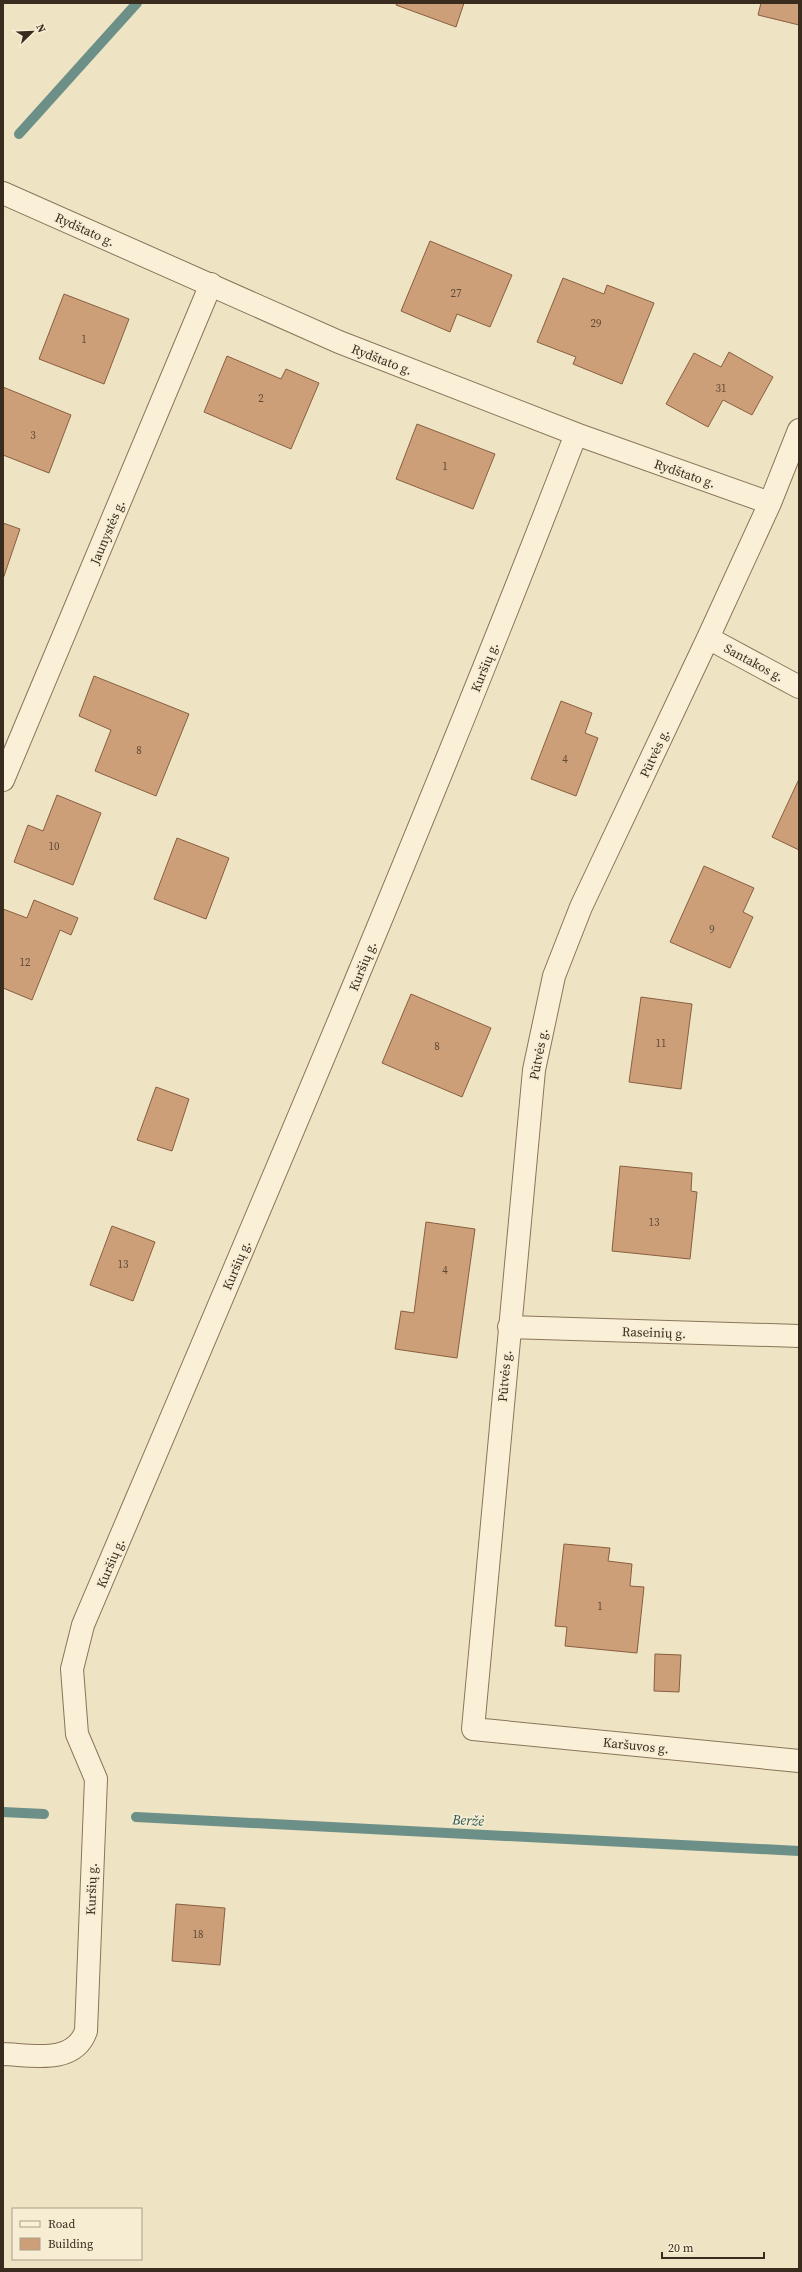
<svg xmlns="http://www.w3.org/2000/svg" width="802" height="2272" font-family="'Source Serif 4',serif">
<rect width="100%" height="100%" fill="#eee3c3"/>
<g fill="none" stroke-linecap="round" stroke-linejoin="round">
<path stroke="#6c8f88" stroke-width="10" d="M19,134L137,3
M3,1812L44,1814
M136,1817L799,1851"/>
</g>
<path fill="#cd9f79" stroke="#885f40" d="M397,3H464L456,27L396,5Z
M761,3H799V25L758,15Z
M430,241L512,275L490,327L457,314L450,332L401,311Z
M563,278L604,294L607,285L654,303L622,384L573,364L576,357L537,342Z
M64,294L129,319L104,384L39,359Z
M729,352L773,377L752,415L723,400L708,427L666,404L694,353L721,367Z
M227,356L281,379L286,369L319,383L291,449L204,412Z
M3,387L71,415L49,473L3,455Z
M417,424L495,454L473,509L396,479Z
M3,523L20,529L3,579Z
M94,676L189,714L156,796L95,771L111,730L79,716Z
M561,701L592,713L585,733L598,738L576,796L531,779Z
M799,779V850L772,837Z
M57,795L101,813L73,885L14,862L28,825L43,831Z
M177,838L229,858L206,919L154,899Z
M704,866L754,888L743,912L753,917L730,968L670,942Z
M34,900L78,918L71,935L60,930L32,1000L3,988V909L27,918Z
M411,994L491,1028L462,1097L382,1063Z
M641,997L692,1004L681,1089L629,1082Z
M156,1087L189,1099L172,1151L137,1140Z
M620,1166L692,1173L691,1191L697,1192L690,1259L612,1251Z
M426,1222L475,1229L457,1358L395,1349L401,1311L414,1313Z
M112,1226L155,1242L133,1301L90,1285Z
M564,1544L610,1548L608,1561L632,1564L630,1586L644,1587L637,1653L565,1646L567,1627L555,1626Z
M655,1654L681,1655L679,1692L654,1691Z
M176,1904L225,1908L220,1965L172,1961Z"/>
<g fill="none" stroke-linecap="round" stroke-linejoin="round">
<defs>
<path id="street" d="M3,193L339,342L576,434L770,503
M799,430L770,503L708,638L581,907L554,976L534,1070L473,1729L799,1761
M708,638L799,687
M3,780L211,284
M509,1327L799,1336
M3,2054C32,2055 74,2065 86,2031L96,1779L77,1734L72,1669L83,1625C251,1230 421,835 576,434"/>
</defs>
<use href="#street" stroke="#89755a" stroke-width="24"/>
<use href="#street" stroke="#f9f0d7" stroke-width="22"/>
</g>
<g text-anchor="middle" stroke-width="3.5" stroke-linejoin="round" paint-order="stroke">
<g font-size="11" fill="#5e4935">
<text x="456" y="297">27</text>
<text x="596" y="327">29</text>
<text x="84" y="343">1</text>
<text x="721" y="392">31</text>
<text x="261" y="402">2</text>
<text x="33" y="439">3</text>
<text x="445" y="470">1</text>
<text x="139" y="754">8</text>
<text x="565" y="763">4</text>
<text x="54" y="850">10</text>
<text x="712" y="933">9</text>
<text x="25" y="966">12</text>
<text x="661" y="1047">11</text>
<text x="437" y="1050">8</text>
<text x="654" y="1226">13</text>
<text x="123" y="1268">13</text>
<text x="445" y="1274">4</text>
<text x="600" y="1610">1</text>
<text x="198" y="1938">18</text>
</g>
<g font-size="13" fill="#392c1e" stroke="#f6edd3">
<text transform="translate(85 229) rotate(24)" y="5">Rydštato g.</text>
<text transform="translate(382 359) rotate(21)" y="5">Rydštato g.</text>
<text transform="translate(685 473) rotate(19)" y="5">Rydštato g.</text>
<text transform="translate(107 532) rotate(-67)" y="5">Jaunystės g.</text>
<text transform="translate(754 662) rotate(28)" y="5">Santakos g.</text>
<text transform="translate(484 667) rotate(-68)" y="5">Kuršių g.</text>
<text transform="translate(654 753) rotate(-65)" y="5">Pūtvės g.</text>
<text transform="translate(362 966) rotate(-68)" y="5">Kuršių g.</text>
<text transform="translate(538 1054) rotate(-79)" y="5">Pūtvės g.</text>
<text transform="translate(236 1265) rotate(-67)" y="5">Kuršių g.</text>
<text transform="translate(654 1332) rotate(2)" y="5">Raseinių g.</text>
<text transform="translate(504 1376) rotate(-85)" y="5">Pūtvės g.</text>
<text transform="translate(110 1563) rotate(-67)" y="5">Kuršių g.</text>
<text transform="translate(636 1745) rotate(6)" y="5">Karšuvos g.</text>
<text transform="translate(91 1889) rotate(-88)" y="5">Kuršių g.</text>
</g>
<g font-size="14" font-style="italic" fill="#2d5857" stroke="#f6edd3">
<text transform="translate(468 1820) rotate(3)" y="5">Beržė</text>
</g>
</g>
<rect width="802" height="2272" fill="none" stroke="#392c1e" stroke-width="8"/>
<rect x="12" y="2208" width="130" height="52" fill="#f6edd3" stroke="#aaa08b"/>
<rect x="20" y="2221" width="20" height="6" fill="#f9f0d7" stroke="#aaa08b"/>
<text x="48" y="2228" font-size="12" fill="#392c1e">Road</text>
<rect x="20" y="2238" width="20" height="12" fill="#cd9f79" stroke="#aaa08b"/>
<text x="48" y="2248" font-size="12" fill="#392c1e">Building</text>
<g transform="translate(32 32) rotate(67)" stroke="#f6edd3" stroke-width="3" paint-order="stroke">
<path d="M0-3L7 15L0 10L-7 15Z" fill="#392c1e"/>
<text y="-6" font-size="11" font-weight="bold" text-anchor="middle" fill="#392c1e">N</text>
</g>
<path d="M662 2252v6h102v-6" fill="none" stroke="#392c1e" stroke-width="2"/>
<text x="668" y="2252" font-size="12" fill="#392c1e" stroke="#f6edd3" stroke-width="3" paint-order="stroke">20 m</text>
</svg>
